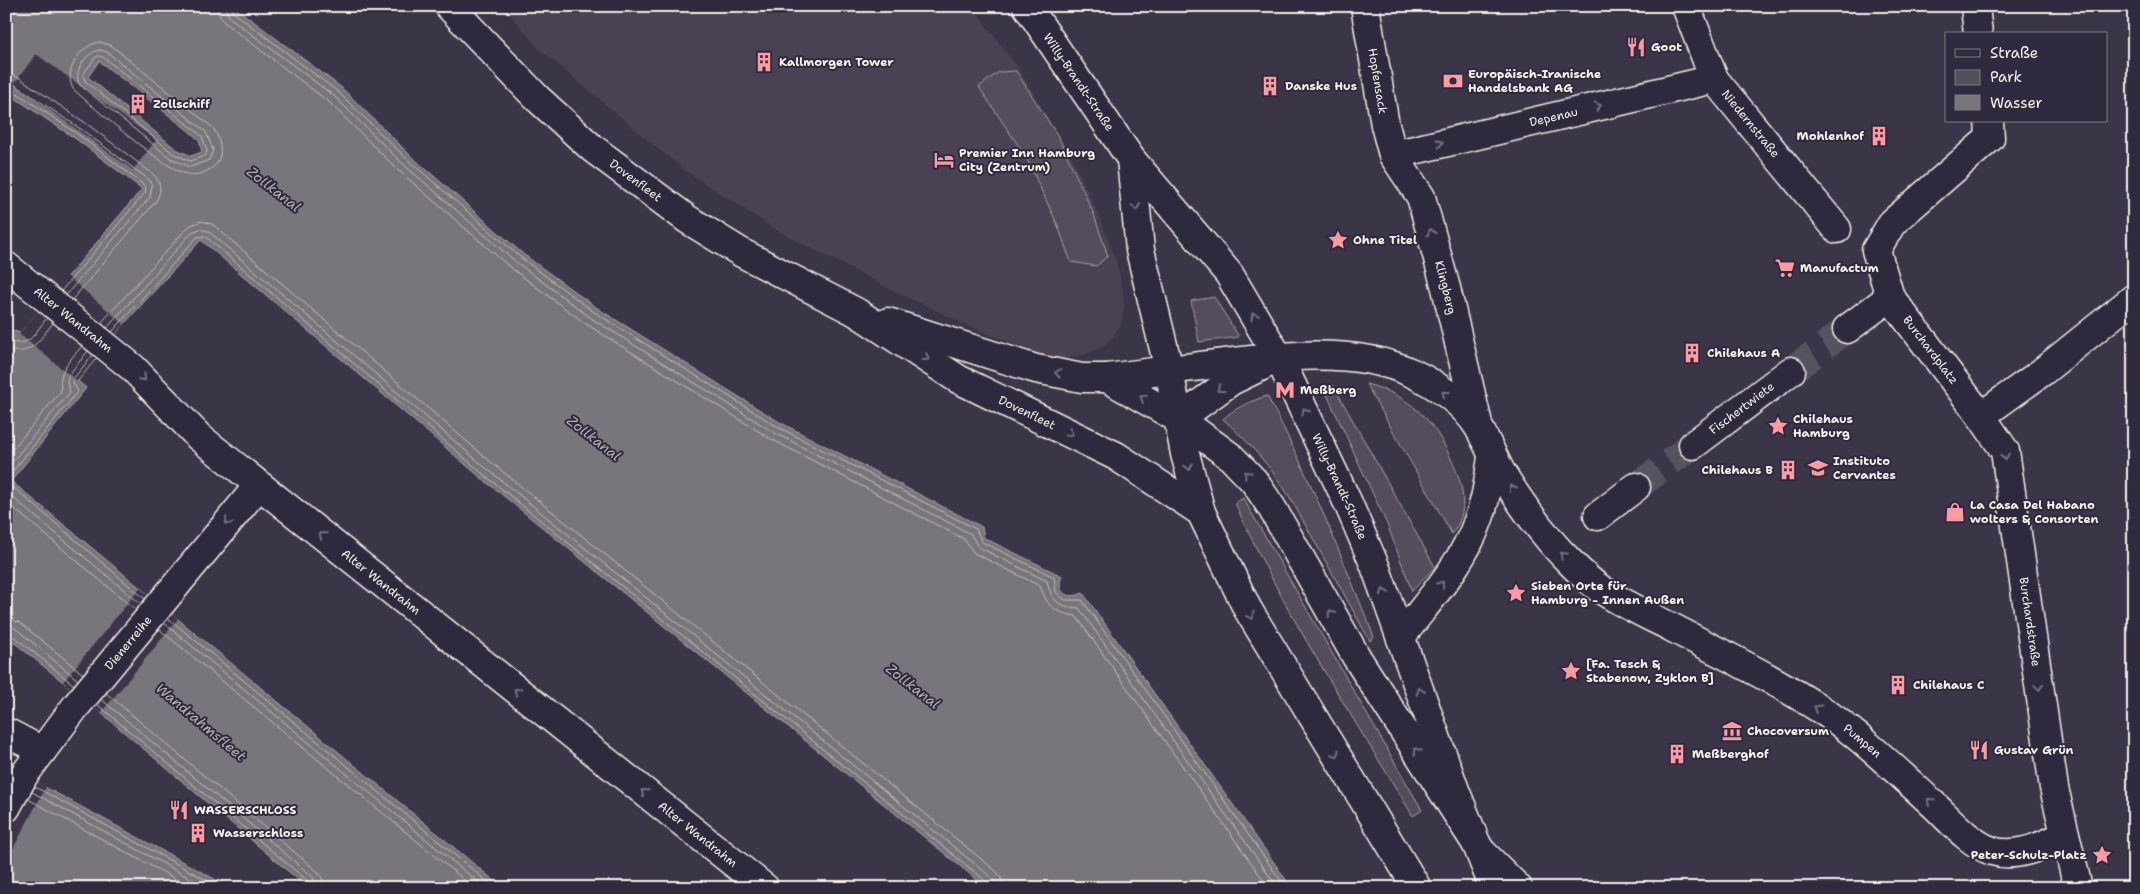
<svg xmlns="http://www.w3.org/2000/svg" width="2140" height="894" font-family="'Shantell Sans',sans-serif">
<rect width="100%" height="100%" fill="#3b3647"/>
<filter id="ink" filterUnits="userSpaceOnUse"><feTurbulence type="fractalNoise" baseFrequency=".02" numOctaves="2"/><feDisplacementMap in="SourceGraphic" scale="10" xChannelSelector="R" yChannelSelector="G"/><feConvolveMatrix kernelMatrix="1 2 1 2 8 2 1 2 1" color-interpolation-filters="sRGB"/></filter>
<g filter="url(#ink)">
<path fill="#484352" d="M503,6H972L1020,71L1073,160L1103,225L1116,261L1123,291L1124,309L1120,326L1112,338L1102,347L1086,354L1067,358H1049L971,327L886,287L778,231L684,170L539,49Z"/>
<path fill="#534e5c" stroke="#a4a0a2" d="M1016,71L1059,138L1093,212L1108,256L1096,266L1071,262L1058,226L1026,157L979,87L999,72Z
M1214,297L1239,337L1199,342L1191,301Z
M1366,384C1410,395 1434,420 1452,461C1460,478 1465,494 1462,513C1461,520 1456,528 1452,534Z
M1333,385L1435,567L1412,591L1387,524L1323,386Z
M1267,396C1309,474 1341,555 1374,637L1370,641L1291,499C1270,466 1252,445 1223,419C1236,407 1251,401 1267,396Z
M1243,498L1422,810L1413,816C1351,714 1284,613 1235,503Z"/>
<path fill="#78747b" stroke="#aaa6a7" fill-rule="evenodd" d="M6,6H233L342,88L411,156L523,254L597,308L781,423L982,527L984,538L1062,576C1055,593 1068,600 1083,593L1292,888H987L479,476L201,240L124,324L78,381L86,388L11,481L503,888H308L99,711L6,636V332L8,329L20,333L142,189L76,139L6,92ZM99,61L189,131L199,140L202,152L191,156L176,149L88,77Z
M6,766L231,888H24L6,878Z"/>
<path fill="#3b3647" d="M36,54L156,140L133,170L14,84Z
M67,276L124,324L77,381L19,334Z
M140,588L178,619L101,713L63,682Z
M6,766L46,787L6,862Z"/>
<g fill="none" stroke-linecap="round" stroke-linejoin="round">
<path stroke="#c2bfbc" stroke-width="1" d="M217,6L219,15L225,23L329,102L398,170L511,268L586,324L771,439L964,539L974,553L1040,586C1048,607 1053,612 1076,616L1269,888
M225,6L229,17L334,96L403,164L516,262L591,318L775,433L971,534L978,547L1047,581C1052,601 1058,607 1079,608L1278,888
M231,6L233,12L338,92L407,159L520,257L594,312L778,427L976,529L982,542L1054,577L1056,592L1065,600H1082L1286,888
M100,42L112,46L212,127C218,134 223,149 219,159C215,170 198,177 187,174C165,170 93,107 74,90C62,73 80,44 100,42Z
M100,50L107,52L206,132L213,150L209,160L190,167L170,158L80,85C72,72 86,52 100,50Z
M99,56L103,57L202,136L207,151L205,156L190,161L174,154L85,81L83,74L95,58Z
M6,74L18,77L87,124L153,174C161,182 162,191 156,201L72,300
M6,82L14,84L82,130L148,179L152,185L150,197L66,295
M6,88L11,89L79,135L146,187L145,193L61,291
M101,323L189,226L201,221L212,224L491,462L996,871L1001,878L1003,888
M107,328L192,232L200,229L208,231L486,468L991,877L995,882L996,888
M112,332L197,237L205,236L482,473L987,882L990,888
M6,341C31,348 32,336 47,318
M6,349C31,358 39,340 53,323
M93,355L73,379V383L78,391L8,477L7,482L145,599
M6,457L61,391C58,369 69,362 82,346
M6,469L70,392L67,382L68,376L88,351
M6,492L141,604
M6,502L136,610
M168,618L495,888
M6,619L19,622L83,674
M164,623L485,888
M6,626L15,628L78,680
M159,629L474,888
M6,632L11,634L74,685
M106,693L318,872L323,880L324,888
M101,699L313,877L317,888
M97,704L309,882L311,888
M35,787L221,888
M32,792L208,888
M28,799L192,888"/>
<path stroke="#57525f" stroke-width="28" stroke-dasharray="28 14" stroke-linecap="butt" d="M1791,371L1847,329
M1636,487L1693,445"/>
<defs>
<g id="street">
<path id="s1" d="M1365,6L1385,125L1393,155L1421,197L1446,288L1478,424"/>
<path id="s2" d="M1686,6L1714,79L1837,229"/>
<path d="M1975,6L1978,34"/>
<path id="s3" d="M1989,121L1990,138L1892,223L1876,250L1890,297L1981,416L2005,451L2054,788L2078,888"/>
<path id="s4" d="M1393,155L1714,79"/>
<path id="s5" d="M6,266L133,368L199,437L765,888"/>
<path d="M1847,329L1890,297"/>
<path id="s6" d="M1169,370C1243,362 1343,340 1412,373C1436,384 1465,404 1479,428C1487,442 1493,457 1501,472C1521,504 1543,536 1571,563C1579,571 1589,581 1599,588C1621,603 1647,615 1671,627C1724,655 1779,681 1829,715C1866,741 1899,773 1933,804C1950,820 1969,843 1992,851C2017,859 2044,845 2065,835"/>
<path d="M1981,416L2042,372L2134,298"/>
<path d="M1179,419L1231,381L1262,366"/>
<path id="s7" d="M1693,445L1791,371"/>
<path d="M1598,516L1636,487"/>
<path d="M1401,637C1428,601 1463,564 1478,521C1486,501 1489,478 1492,457"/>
<path d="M6,732L42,751"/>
<path id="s8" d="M6,808L24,775L76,706L259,485"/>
</g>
<g id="secondary">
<path id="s9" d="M449,6L537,98L592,148L687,219L742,253L856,312L958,379L1116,456L1201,512"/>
<path d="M888,322L1036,369L1082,378H1107L1169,370"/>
<path d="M1107,378L1179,419L1231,457L1254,481L1272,508L1357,658L1481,851L1518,888"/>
</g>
<g id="primary">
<path id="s10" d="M1027,6L1131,159L1229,274L1279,358L1348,503L1375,566L1455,790L1494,888"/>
<path d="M1131,159L1140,250L1169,370L1185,454L1201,512L1247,608L1417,888"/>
</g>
</defs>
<use href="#street" stroke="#f4f1e8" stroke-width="31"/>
<use href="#secondary" stroke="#f4f1e8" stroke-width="31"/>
<use href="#primary" stroke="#f4f1e8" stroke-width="31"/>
<use href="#street" stroke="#2f2a3d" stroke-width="28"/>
<use href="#secondary" stroke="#2f2a3d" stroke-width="28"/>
<use href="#primary" stroke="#2f2a3d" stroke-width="28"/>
</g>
<defs><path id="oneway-chevron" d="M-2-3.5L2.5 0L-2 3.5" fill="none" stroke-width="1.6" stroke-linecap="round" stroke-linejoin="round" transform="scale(1.25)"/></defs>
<g stroke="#747079">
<use href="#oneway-chevron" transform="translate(1598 106) rotate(-13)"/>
<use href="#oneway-chevron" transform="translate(1440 143) rotate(-13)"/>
<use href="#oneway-chevron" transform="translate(1136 207) rotate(84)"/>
<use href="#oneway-chevron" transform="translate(1431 232) rotate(-105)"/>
<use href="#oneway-chevron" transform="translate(1254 316) rotate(-121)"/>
<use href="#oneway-chevron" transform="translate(926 358) rotate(33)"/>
<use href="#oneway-chevron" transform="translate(1058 373) rotate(-169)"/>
<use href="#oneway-chevron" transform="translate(143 378) rotate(45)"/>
<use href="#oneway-chevron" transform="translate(1220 389) rotate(146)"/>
<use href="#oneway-chevron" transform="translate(1445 394) rotate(-143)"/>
<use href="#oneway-chevron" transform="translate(1143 398) rotate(-150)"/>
<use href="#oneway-chevron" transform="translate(1305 411) rotate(-117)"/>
<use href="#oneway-chevron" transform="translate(1070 433) rotate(26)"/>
<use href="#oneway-chevron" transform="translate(2005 457) rotate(78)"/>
<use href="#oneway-chevron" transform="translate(1189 467) rotate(75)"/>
<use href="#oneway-chevron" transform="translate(1247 474) rotate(-133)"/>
<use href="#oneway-chevron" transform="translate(1512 488) rotate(-124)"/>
<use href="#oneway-chevron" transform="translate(228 522) rotate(130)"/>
<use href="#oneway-chevron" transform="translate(322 535) rotate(-141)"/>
<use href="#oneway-chevron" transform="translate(1563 555) rotate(-135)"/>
<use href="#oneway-chevron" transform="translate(1441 584) rotate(-54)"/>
<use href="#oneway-chevron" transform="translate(1384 592) rotate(-110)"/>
<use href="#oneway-chevron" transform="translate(1331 613) rotate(-120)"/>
<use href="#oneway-chevron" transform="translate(1251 616) rotate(59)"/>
<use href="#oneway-chevron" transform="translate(2039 687) rotate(82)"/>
<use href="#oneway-chevron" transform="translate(517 691) rotate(-141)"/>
<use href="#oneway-chevron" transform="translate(1420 691) rotate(-109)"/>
<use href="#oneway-chevron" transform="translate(1817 708) rotate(-149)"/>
<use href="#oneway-chevron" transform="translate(1417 751) rotate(-123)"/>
<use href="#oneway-chevron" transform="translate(1336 754) rotate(59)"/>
<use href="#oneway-chevron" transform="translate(644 792) rotate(-141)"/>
<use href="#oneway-chevron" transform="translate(1930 801) rotate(-137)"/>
</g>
</g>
<defs>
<symbol id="restaurant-bare" viewBox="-9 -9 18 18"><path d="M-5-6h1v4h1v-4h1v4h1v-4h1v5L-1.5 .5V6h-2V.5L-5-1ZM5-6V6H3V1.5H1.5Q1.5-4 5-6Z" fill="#ff9aa2" stroke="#2f2a3d" stroke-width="2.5" paint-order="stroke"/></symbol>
<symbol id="building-bare" viewBox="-9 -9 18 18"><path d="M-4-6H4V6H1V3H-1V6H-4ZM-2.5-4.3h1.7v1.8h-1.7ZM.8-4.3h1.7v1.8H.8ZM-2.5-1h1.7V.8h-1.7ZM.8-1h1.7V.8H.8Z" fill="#ff9aa2" stroke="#2f2a3d" stroke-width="2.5" paint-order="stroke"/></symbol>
<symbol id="bank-bare" viewBox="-9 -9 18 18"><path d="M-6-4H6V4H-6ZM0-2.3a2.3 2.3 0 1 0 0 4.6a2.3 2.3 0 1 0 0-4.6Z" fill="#ff9aa2" stroke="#2f2a3d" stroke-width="2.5" paint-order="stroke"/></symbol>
<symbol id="hotel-bare" viewBox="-9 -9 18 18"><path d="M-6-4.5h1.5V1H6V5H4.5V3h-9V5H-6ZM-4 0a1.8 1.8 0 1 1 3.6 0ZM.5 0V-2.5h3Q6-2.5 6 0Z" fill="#ff9aa2" stroke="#2f2a3d" stroke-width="2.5" paint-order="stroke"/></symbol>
<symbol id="sight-bare" viewBox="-9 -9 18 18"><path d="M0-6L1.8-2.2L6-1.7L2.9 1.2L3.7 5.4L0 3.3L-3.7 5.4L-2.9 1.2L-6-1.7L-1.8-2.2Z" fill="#ff9aa2" stroke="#2f2a3d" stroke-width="2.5" paint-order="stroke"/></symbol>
<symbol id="supermarket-bare" viewBox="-9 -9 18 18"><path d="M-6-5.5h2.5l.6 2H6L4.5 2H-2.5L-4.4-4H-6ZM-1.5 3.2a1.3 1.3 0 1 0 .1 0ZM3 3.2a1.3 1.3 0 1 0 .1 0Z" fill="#ff9aa2" stroke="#2f2a3d" stroke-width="2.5" paint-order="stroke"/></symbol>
<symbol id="metro-bare" viewBox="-9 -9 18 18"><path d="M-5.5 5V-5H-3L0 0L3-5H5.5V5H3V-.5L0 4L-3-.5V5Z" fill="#ff9aa2" stroke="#2f2a3d" stroke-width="2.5" paint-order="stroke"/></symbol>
<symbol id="school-bare" viewBox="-9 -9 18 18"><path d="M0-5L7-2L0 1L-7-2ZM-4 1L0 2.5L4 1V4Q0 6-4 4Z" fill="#ff9aa2" stroke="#2f2a3d" stroke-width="2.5" paint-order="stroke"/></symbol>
<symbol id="shop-bare" viewBox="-9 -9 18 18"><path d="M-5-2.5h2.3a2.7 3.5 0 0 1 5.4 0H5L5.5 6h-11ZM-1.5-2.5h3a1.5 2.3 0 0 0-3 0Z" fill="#ff9aa2" stroke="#2f2a3d" stroke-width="2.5" paint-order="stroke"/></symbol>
<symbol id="museum-bare" viewBox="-9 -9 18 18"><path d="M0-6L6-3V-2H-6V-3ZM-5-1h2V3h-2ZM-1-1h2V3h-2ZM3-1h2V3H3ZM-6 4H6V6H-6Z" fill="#ff9aa2" stroke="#2f2a3d" stroke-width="2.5" paint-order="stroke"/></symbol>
</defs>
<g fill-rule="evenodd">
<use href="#restaurant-bare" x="1622" y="33" width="28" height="28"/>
<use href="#building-bare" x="750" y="48" width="28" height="28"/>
<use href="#bank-bare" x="1439" y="67" width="28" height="28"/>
<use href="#building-bare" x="1256" y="72" width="28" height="28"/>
<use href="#building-bare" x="124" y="90" width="28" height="28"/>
<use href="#building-bare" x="1865" y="122" width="28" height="28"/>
<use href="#hotel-bare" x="930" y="146" width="28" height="28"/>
<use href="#sight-bare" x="1324" y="226" width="28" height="28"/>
<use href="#supermarket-bare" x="1771" y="254" width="28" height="28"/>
<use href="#building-bare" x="1678" y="339" width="28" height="28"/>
<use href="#metro-bare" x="1271" y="376" width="28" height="28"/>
<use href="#sight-bare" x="1764" y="412" width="28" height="28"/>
<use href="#school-bare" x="1804" y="454" width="28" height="28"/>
<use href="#building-bare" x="1774" y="456" width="28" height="28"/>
<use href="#shop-bare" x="1941" y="498" width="28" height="28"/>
<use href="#sight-bare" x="1502" y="579" width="28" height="28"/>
<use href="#sight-bare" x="1557" y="657" width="28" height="28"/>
<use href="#building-bare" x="1884" y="671" width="28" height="28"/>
<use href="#museum-bare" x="1718" y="717" width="28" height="28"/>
<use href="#restaurant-bare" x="1965" y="736" width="28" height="28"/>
<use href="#building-bare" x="1663" y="740" width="28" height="28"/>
<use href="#restaurant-bare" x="165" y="796" width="28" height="28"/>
<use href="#building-bare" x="184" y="819" width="28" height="28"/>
<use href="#sight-bare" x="2088" y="841" width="28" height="28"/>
</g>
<g text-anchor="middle" stroke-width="4" stroke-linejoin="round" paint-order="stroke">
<g font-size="12" font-weight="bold" fill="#f4f1e8" stroke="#2f2a3d" text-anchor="start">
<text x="1651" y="51">Goot</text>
<text x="779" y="66">Kallmorgen Tower</text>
<text x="1468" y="78">Europäisch-Iranische<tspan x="1468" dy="14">Handelsbank AG</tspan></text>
<text x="1285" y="90">Danske Hus</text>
<text x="153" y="108">Zollschiff</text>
<text x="1864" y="140" text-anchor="end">Mohlenhof</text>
<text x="959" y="157">Premier Inn Hamburg<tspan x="959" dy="14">City (Zentrum)</tspan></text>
<text x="1353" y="244">Ohne Titel</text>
<text x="1800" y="272">Manufactum</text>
<text x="1707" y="357">Chilehaus A</text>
<text x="1300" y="394">Meßberg</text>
<text x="1793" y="423">Chilehaus<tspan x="1793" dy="14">Hamburg</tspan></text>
<text x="1833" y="465">Instituto<tspan x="1833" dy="14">Cervantes</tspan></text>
<text x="1773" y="474" text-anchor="end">Chilehaus B</text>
<text x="1970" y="509">La Casa Del Habano<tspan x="1970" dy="14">wolters &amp; Consorten</tspan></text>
<text x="1531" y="590">Sieben Orte für<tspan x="1531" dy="14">Hamburg - Innen Außen</tspan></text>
<text x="1586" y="668">[Fa. Tesch &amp;<tspan x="1586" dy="14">Stabenow, Zyklon B]</tspan></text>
<text x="1913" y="689">Chilehaus C</text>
<text x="1747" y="735">Chocoversum</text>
<text x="1994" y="754">Gustav Grün</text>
<text x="1692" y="758">Meßberghof</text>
<text x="194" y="814">WASSERSCHLOSS</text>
<text x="213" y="837">Wasserschloss</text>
<text x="2087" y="859" text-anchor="end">Peter-Schulz-Platz</text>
</g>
<g font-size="12" fill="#f4f1e8" stroke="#2f2a3d">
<text dy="4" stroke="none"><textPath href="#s1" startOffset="76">Hopfensack</textPath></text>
<text dy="4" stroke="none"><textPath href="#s10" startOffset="92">Willy-Brandt-Straße</textPath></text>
<text dy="4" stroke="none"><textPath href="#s4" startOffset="165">Depenau</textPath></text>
<text dy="4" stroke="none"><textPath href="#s2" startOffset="136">Niedernstraße</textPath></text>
<text dy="4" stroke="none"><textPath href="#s9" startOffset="256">Dovenfleet</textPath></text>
<text dy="4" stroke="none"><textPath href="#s1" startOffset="296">Klingberg</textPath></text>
<text dy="4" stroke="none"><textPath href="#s5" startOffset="86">Alter Wandrahm</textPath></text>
<text dy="4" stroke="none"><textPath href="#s3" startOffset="294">Burchardplatz</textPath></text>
<text dy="4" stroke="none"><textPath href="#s7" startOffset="61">Fischertwiete</textPath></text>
<text dy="4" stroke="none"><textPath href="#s9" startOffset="712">Dovenfleet</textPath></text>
<text dy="4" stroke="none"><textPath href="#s10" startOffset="576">Willy-Brandt-Straße</textPath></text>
<text dy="4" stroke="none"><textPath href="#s5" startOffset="491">Alter Wandrahm</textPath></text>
<text dy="4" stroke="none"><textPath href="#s3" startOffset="592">Burchardstraße</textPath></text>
<text dy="4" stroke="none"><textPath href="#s8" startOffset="206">Dienerreihe</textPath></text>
<text dy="4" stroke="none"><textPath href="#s6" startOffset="841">Pumpen</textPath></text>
<text dy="4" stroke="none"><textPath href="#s5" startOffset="896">Alter Wandrahm</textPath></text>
</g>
<g font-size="14" font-style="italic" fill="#b6b2b2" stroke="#2f2a3d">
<text transform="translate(274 189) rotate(38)" y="5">Zollkanal</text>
<text transform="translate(594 438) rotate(38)" y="5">Zollkanal</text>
<text transform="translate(913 686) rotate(38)" y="5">Zollkanal</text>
<text transform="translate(201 722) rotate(40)" y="5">Wandrahmsfleet</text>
</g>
</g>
<rect width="2140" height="894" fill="none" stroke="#2f2a3d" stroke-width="25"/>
<rect x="12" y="12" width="2115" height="869" fill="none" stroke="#f4f1e8" stroke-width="2" filter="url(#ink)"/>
<rect x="1945" y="32" width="162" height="90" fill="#2f2a3d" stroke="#7e7a81"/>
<rect x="1955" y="49" width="25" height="8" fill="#2f2a3d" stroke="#7e7a81"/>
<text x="1990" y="58" font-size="15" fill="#f4f1e8">Straße</text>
<rect x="1955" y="70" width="25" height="15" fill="#534e5c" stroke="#7e7a81"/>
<text x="1990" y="82" font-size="15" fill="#f4f1e8">Park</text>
<rect x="1955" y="95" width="25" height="15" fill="#78747b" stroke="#7e7a81"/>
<text x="1990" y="108" font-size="15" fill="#f4f1e8">Wasser</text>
</svg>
